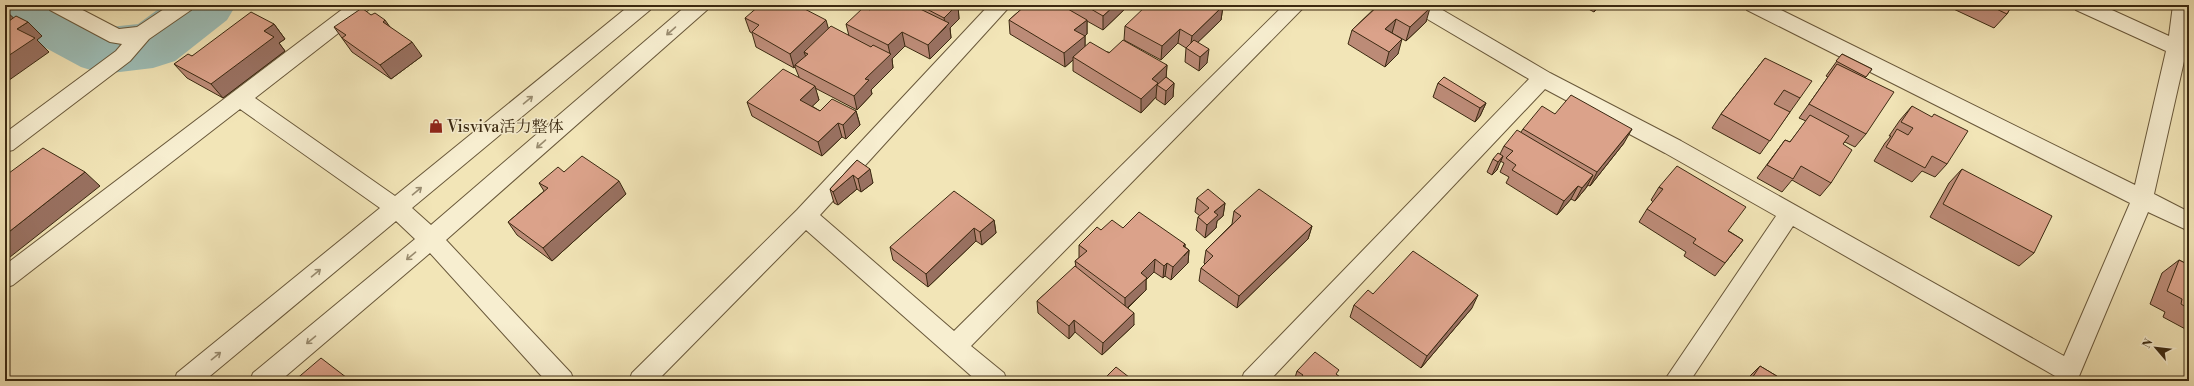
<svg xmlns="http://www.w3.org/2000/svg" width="2194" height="386" font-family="'Libre Bodoni','Noto Serif JP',serif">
<rect width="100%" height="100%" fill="#f2e5b7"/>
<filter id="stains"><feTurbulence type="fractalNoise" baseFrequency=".005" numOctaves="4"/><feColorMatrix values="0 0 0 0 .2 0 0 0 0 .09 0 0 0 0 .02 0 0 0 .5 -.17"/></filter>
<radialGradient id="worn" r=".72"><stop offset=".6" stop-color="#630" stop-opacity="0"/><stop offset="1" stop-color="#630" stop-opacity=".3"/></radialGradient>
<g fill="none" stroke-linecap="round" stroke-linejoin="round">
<path fill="#9dbdb6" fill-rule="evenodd" d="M5,5H66L110,27L138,24L164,5H236L227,20L175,61L153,68L103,74L81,67L5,26Z"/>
<defs>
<path id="minor" d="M47,5H73L119,29L137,27L170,5H194L191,10L149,39L130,61L13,150L5,152V133L116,51L122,44L110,42L50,10Z
M348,5H371L368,10L255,98L395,196L630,5H653L650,10L412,208L431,225L687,5H710L707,10L446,240L571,373L574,381H546L430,253L280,381H250L253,373L415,239L396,221L204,381H174L177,373L380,208L240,109L13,285L5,288V265Z
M989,5H1011L820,215L954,331L1284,5H1306L971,346L1004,373L1007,381H977L806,230L657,381H629L632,373L797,210Z
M1409,5H1434L1550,73L1681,141L2064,356L2130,203L1747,10L1744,5H1771L2135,185L2166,51L2076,10L2073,5H2101L2169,36L2173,5H2189L2187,48L2154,194L2189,212V231L2148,212L2077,381H2053L2055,376L1793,226L1690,381H1664L1776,216L1665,153L1545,89L1269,381H1241L1244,373L1529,79L1412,10Z"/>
</defs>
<use href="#minor" stroke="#69583a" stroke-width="2"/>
<use href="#minor" fill="#f7eed0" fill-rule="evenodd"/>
</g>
<path fill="#bc8b77" stroke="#3b2911" d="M875,5H958L959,19L950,28L951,38L930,59L905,46L892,59L893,68L871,90L872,94L857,110L815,88L819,100L812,106L820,111H856L860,125L846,139L842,137L822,156L752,116L747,102L799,77L795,67L794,68L756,47L752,33L750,32L745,18L829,29L849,36L846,24L870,10Z
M1026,5H1129L1103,30L1087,21V34L1085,36V47L1167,65L1166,77L1174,83L1173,97L1165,105L1156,99V97L1141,113L1073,71V60L1065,67L1010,34L1009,20Z
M1378,5H1425L1426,22L1406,41L1392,33L1398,54L1385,67L1348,44L1352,30Z
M1581,5H1601L1594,12Z
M1945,5H2012L2007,14L1994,28Z
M1223,6L1221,20L1198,42L1207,63L1199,71L1185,62L1186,48L1178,43L1161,60L1124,40L1125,26Z
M274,24L285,39L279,43L285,51L223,98L187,78L174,64L192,56Z
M334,27L391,28L422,56L391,79L352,52Z
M1842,54L1872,69L1865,78L1866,134L1855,147L1845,142L1843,144L1831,183L1820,196L1792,180L1782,192L1757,178L1785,140L1790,142L1806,121L1799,118L1828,77L1826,76Z
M1765,58L1800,98L1760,154L1712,128L1721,114Z
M1438,83L1486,103L1480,116L1475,122L1433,97Z
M1912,106L1947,164L1935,177L1922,171L1912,182L1874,161L1885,143L1891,136H1889L1900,120Z
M1555,114L1624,143L1590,186L1588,185L1586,188L1575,201L1571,199L1557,215L1506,183L1509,177L1500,172L1504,163L1500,161L1497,170L1492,175L1487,172L1493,159L1500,154L1504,146L1521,132L1523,129Z
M857,160L873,183L861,192L857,189L838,205L834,203L830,189Z
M1962,169L2034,253L2019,266L1930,217L1949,183Z
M564,172L626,194L552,261L517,235L508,222L544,191L539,183Z
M1659,187L1743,240L1715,276L1684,256L1686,252L1639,222L1647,209L1653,202L1651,200Z
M1197,198L1225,203L1223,216L1217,221L1216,228L1205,238L1196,230L1198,217L1200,216L1195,212Z
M1234,211L1312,226L1308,239L1237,308L1199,281L1201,268L1205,264L1204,263L1206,250L1232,224Z
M994,220L996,233L982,245L976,241L928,287L893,260L890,247Z
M1123,228L1185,244V247L1189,250L1188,263L1171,280L1165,276L1163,278L1154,272L1146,280V290L1128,308L1134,325L1102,355L1075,332L1069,339L1038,313L1037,301L1076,267L1075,261L1079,258V245L1101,230Z
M2179,260L2189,265V331L2163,317L2165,312L2150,304L2162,273Z
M1373,294L1472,308L1421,368L1350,317L1354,305Z
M1760,366L1785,381H1746L1749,377Z
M1297,371L1337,375L1345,381H1294Z"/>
<path fill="#997161" stroke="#3b2911" d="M949,5H958L959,19L950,28L951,38L930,59L928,45L946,27L944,18Z
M1115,5H1129L1103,30V16Z
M1598,5H1601L1594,12Z
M1223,6L1221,20L1190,50L1192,36Z
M1430,8L1426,22L1406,41L1410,27Z
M5,10L20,24L5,35Z
M1396,19L1392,33L1385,29Z
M385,20L395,34L383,22Z
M826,20L830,34L808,54L804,52L806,57L795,65V67L794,68L790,54Z
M1087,20V34L1085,36V50L1073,57V60L1065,67L1064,53L1074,30Z
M28,22L42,36L37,40L49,52L5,83V58L17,29Z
M274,24L285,39L279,43L285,51L223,98L211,84L264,31Z
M1180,29L1178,43L1161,60L1162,46Z
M902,32L905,46L892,59L893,68L871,90L872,94L857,110L854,96L865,79L890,54L888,45Z
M1402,39L1398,54L1385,67L1389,52Z
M412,42L422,56L391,79L380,65Z
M1209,49L1207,63L1199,71L1200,57Z
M1167,65L1166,79L1157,85L1156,97L1141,113V99L1152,79Z
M1174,83L1173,97L1165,105L1166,91Z
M815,86L819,100L804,114L800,100Z
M1486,103L1480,116L1475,122L1480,108Z
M856,111L860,125L846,139L843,125Z
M838,123L842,137L822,156L818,142Z
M1632,129L1624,143L1590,186L1597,172Z
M1503,156L1497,170L1492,175L1498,162Z
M870,169L873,183L861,192L858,179Z
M85,172L100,186L5,261V235Z
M853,175L857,189L838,205L833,192Z
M1593,175L1586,188L1575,201L1582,188Z
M619,181L626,194L552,261L543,248Z
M1578,186L1571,199L1557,215L1564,201Z
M1225,203L1223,216L1217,221L1216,228L1205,238L1207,225L1214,212Z
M994,220L996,233L982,245L980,232Z
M1312,226L1308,239L1237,308L1239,296Z
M974,228L976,241L928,287L926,274Z
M1185,244L1184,256L1189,250L1188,263L1171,280L1173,267L1183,246Z
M1155,259L1154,272L1146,280V290L1125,310V298L1141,273Z
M1167,263L1165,276L1163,278L1164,266Z
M1478,295L1472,308L1421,368L1427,356Z
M1134,313V325L1102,355L1103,343Z
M1074,320L1075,332L1069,339V326Z"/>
<path fill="#dba28a" stroke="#3b2911" d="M760,5H797L826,20L790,54L752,32L759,25L745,18Z
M875,5H912L949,23L928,45L902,32L888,45L846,24L864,7L870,10Z
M919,5H957L944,18Z
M1026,5H1061L1087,20L1074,30L1085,36L1064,53L1009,20Z
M1084,5H1115L1103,16Z
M1147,5H1222L1223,6L1192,36L1180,29L1162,46L1125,26Z
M1379,5H1425L1430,8L1410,27L1396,19L1385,29L1402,39L1389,52L1352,30Z
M1988,5H2012L2007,14Z
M362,8L371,15L375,13L385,20L383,22L412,42L380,65L342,38L346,35L334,27Z
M251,12L274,24L264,31L274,37L211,84L174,64L188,54L192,56Z
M16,16L28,22L17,29L35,38L5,58V24Z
M831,26L871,47L873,45L891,54L865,79L869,80L854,96L795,65L808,54L804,52Z
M1123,40L1167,65L1152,79L1158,83L1141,99L1073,57L1090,42L1109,53Z
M1194,40L1209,49L1200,57L1186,48Z
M1842,54L1872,69L1866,77L1836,61Z
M1765,58L1812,81L1800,98L1784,90L1774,104L1790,112L1770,141L1721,114Z
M1837,64L1894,92L1866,134L1809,104Z
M783,69L815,86L800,100L820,111L832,99L856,111L843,125L838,123L818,142L747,102Z
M1166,77L1174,83L1166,91L1157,85Z
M1444,77L1486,103L1480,108L1438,83Z
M1571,95L1632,129L1597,172L1523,129L1542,106L1555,114Z
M1912,106L1932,117L1934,114L1968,131L1947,164L1932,156L1925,168L1886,147L1897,129L1908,135L1913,128L1901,122Z
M1810,115L1849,136L1843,144L1852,150L1831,183L1801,166L1793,179L1767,165L1785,140L1790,142Z
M1517,130L1593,175L1582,188L1578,186L1564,201L1512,170L1516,165L1506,158L1513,151L1504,146Z
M43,148L85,172L5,235V176Z
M1498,153L1503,156L1498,162L1493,159Z
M582,156L619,181L543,248L508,222L548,188L539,183L558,167L564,172Z
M857,160L870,169L858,179L853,175L833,192L830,189Z
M1677,166L1746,207L1728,231L1743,240L1725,263L1693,243L1696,239L1647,209L1663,189L1659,187Z
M1962,169L2052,216L2034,253L1943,204Z
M1208,189L1225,203L1214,212L1218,215L1207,225L1198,217L1209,208L1197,198Z
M1259,189L1312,226L1239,296L1201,268L1213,256L1206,250L1241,216L1234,211Z
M954,191L994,220L980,232L974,228L926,274L890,247Z
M1139,212L1185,244L1183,246L1189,250L1173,267L1167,263L1164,266L1155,259L1141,273L1147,278L1125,298L1075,261L1087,251L1079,245L1097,227L1101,230L1112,220L1123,228Z
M1413,251L1478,295L1427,356L1354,305L1368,290L1373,294Z
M2179,260L2189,265V309L2181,304L2182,299L2167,291Z
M1075,266L1134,313L1103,343L1074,320L1069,326L1037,301Z
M1315,352L1339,370L1336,374L1345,381H1298L1303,375L1297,371Z
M321,358L351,381H294Z
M1760,366L1785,381H1750Z
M1116,367L1134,381H1102Z"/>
<defs><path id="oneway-shaft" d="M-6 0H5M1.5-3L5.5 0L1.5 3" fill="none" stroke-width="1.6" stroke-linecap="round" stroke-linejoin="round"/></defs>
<g stroke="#998c70">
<use href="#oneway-shaft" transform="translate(671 31) rotate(139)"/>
<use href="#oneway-shaft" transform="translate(528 100) rotate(-40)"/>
<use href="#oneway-shaft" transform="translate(541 144) rotate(139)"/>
<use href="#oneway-shaft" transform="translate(417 191) rotate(-40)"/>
<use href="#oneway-shaft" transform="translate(411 256) rotate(140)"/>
<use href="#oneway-shaft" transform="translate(316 273) rotate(-40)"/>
<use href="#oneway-shaft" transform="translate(311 340) rotate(140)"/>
<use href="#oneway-shaft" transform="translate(216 356) rotate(-39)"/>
</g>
<defs>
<symbol id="shop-bare" viewBox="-9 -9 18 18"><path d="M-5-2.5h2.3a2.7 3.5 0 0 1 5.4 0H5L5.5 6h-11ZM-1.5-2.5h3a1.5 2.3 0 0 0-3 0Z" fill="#8f2418" stroke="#f7eed0" stroke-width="2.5" paint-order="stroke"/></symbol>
</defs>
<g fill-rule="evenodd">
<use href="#shop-bare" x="426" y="116" width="20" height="20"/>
</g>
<g text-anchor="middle" stroke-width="3" stroke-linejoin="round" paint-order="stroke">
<g font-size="16" fill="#3b2911" stroke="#f7eed0" text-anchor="start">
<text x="447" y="132">Visviva活力整体</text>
</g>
</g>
<rect width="2194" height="386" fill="none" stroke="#f2e5b7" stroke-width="20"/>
<rect x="6" y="6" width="2182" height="374" fill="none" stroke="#3b2911" stroke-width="2"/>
<rect x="10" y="10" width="2174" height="366" fill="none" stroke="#3b2911"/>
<g transform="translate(2156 348) rotate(298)" stroke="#f7eed0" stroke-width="3" paint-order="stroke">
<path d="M0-3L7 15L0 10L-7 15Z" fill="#3b2911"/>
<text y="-6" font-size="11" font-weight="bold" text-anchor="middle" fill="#3b2911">N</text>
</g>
<rect width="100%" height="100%" filter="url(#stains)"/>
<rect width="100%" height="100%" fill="url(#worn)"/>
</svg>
